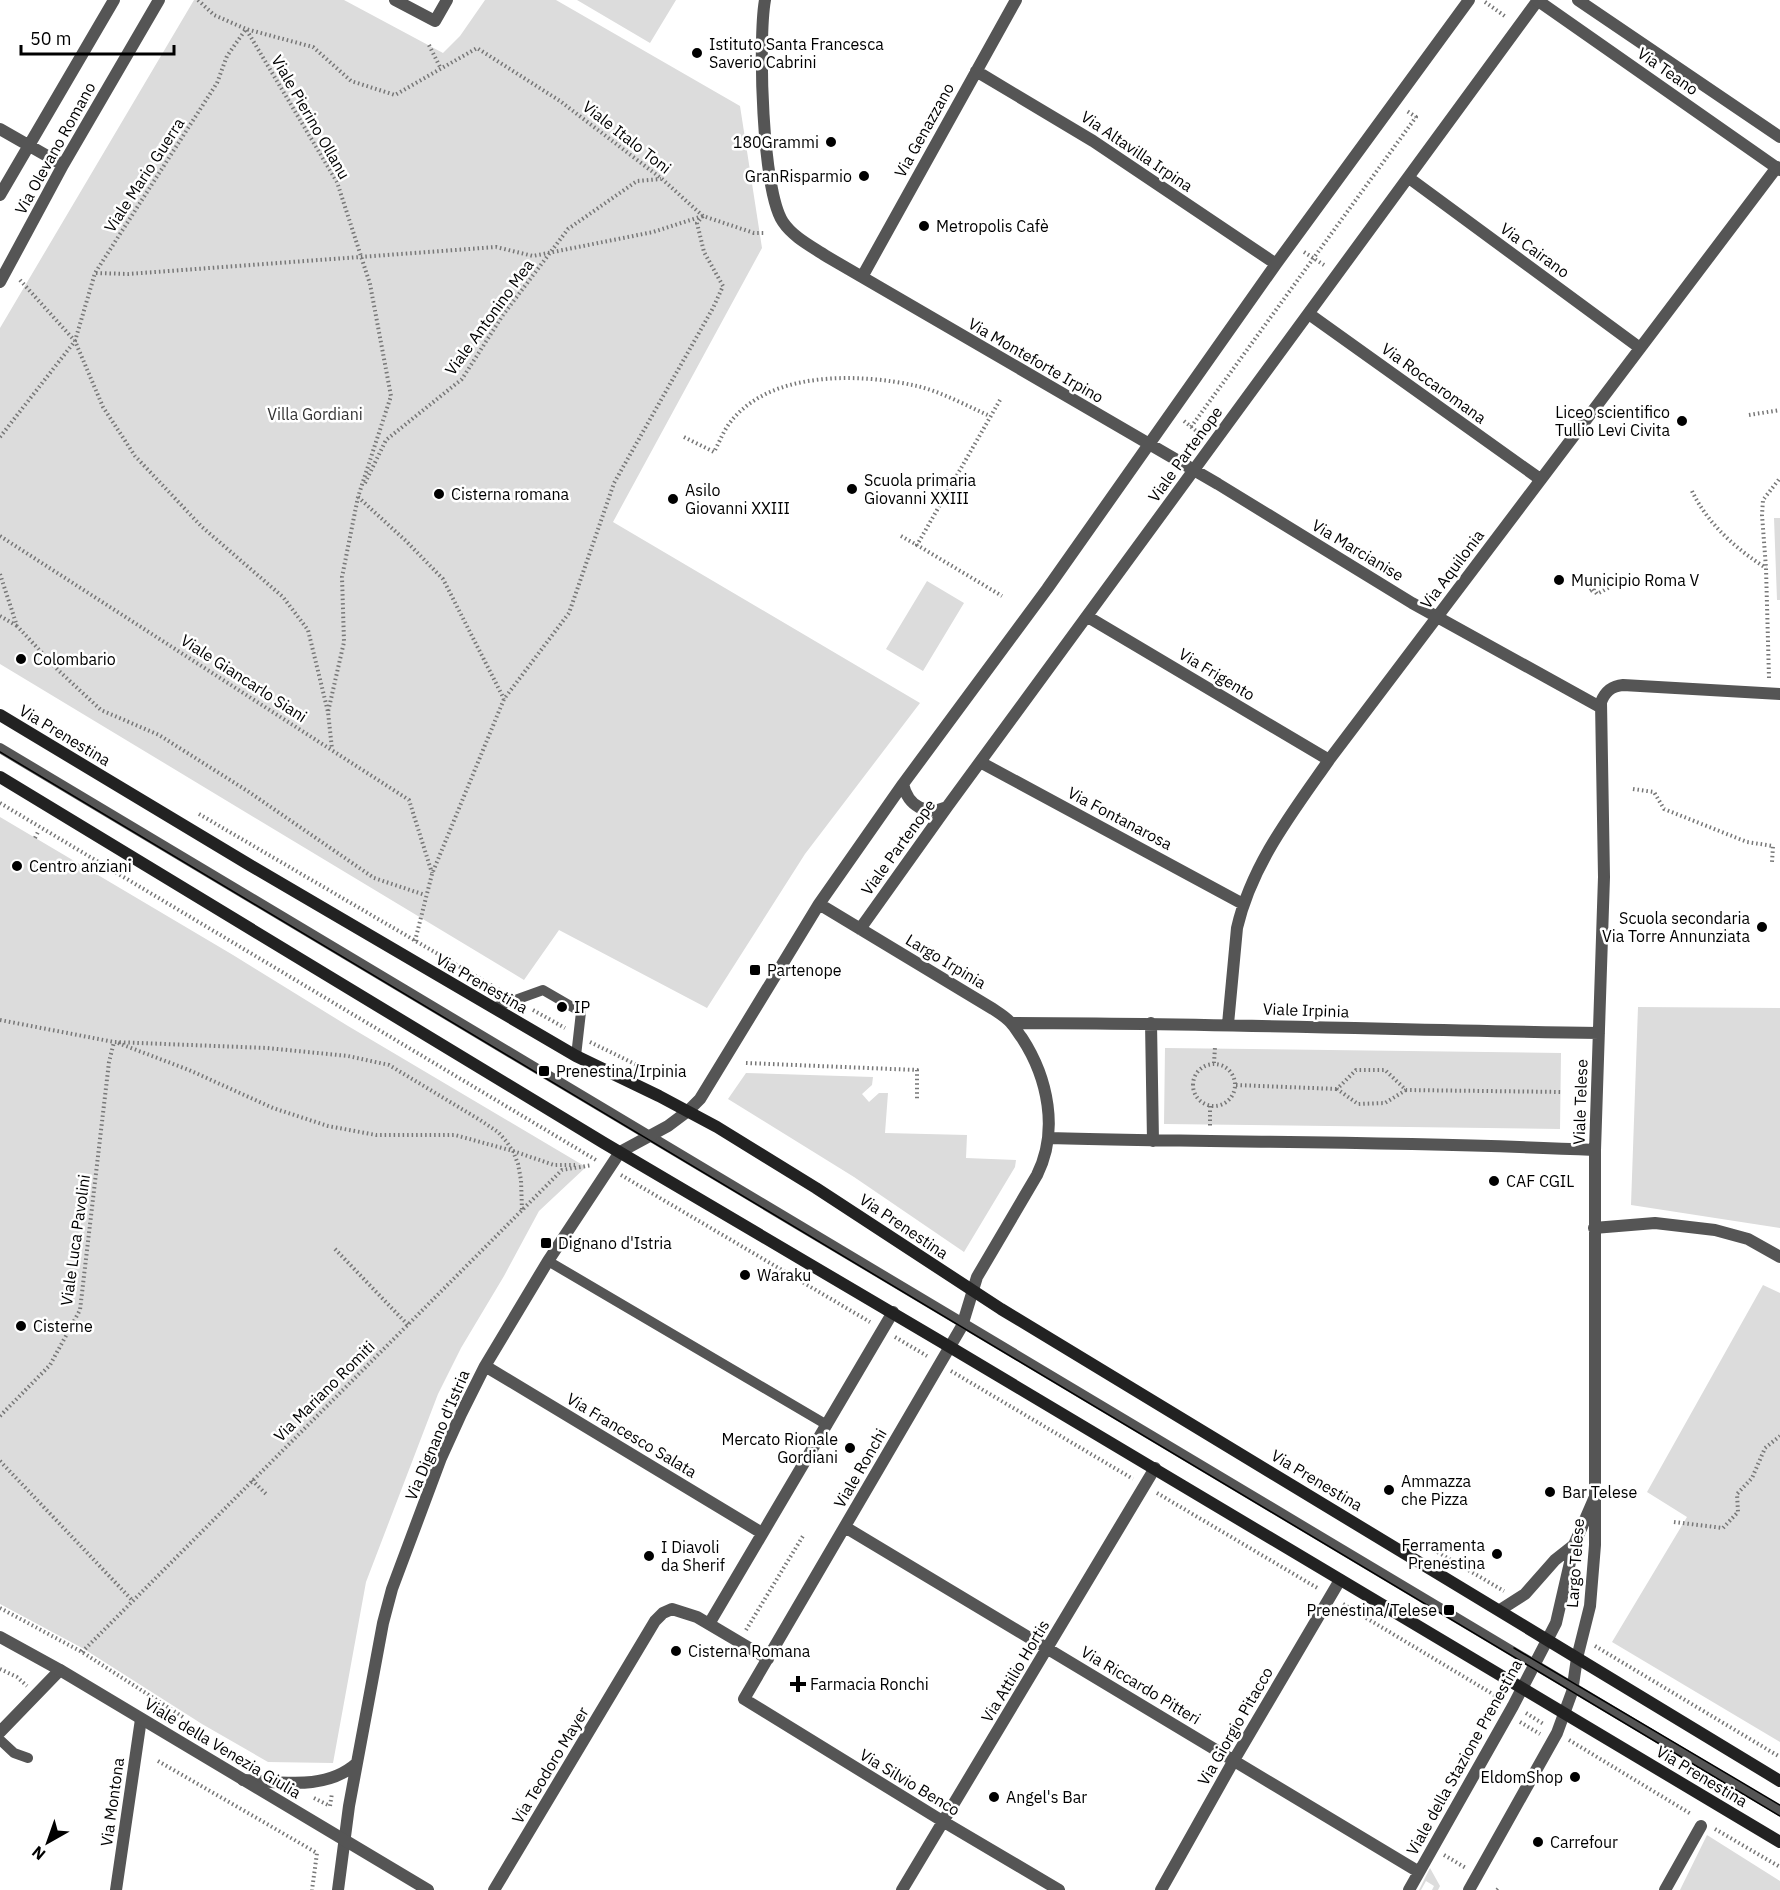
<svg xmlns="http://www.w3.org/2000/svg" width="1780" height="1890" font-family="'IBM Plex Sans',sans-serif">
<rect width="100%" height="100%" fill="#fff"/>
<path fill="#dcdcdc" d="M194,0H344L443,53L460,36L485,0H556L740,106L762,248L613,522L920,703L805,854L707,1008L559,930L524,980L0,664V328Z
M577,0H676L650,43Z
M1774,518H1780V600H1777Z
M927,581L964,603L923,671L886,649Z
M0,817L233,955L348,1026L586,1167L539,1211L504,1276L461,1348L438,1394L366,1582L333,1763L268,1762L202,1724L84,1649L0,1604Z
M1638,1007L1780,1008V1228L1631,1205Z
M1165,1048L1561,1053L1560,1129L1164,1124Z
M746,1073L873,1077L872,1085L862,1094L869,1102L879,1093H888L885,1133L967,1135L966,1158L1016,1160L1015,1167L964,1252L854,1177L728,1099Z
M1763,1285L1780,1293V1742L1612,1642L1687,1517L1647,1492Z
M1707,1835L1780,1881V1890H1680Z
M1430,1868L1440,1886L1438,1890H1432L1434,1886L1426,1881L1421,1890H1419Z"/>
<g fill="none" stroke-linecap="round" stroke-linejoin="round">
<path stroke="#777" stroke-width="4" stroke-dasharray="1.5 3" stroke-linecap="butt" d="M198,0L214,15L246,29L313,47L351,81L395,95L477,48L560,101L662,179L703,216L754,233H765
M1485,2L1506,17
M429,45L441,69
M1304,252L1324,265
M96,273L128,274L496,247L533,256L653,232L703,216
M20,280L75,341L103,407L135,456L202,527L283,597L308,630L328,712L332,749
M1000,400L917,545L1002,596
M1749,415L1780,410
M1184,421L1200,434
M1191,427L1416,117L1407,111
M0,437L75,341L95,273L217,83L227,56L246,29L337,182L370,284L391,396L358,497L342,577L344,642L328,712
M684,437L714,452C719,443 723,432 729,424C768,370 860,373 917,386C942,392 967,406 990,416
M365,483L386,440L462,379L503,315L568,229L637,181L661,179
M1692,491C1707,523 1736,549 1766,568
M358,497L406,541L443,579L504,699
M0,536L409,800L432,873
M901,536L917,545
M0,574L17,626L58,670L101,710L159,735L249,792L374,878L425,895
M1593,589L1597,594L1619,582
M1590,591L1615,576
M0,616L17,626
M1769,678L1766,568L1762,515L1763,500L1780,478
M1633,789L1654,792L1664,809L1747,842L1773,846L1772,862
M0,803L596,1160
M199,814L501,991
M35,838L38,832
M415,941L432,874L504,699L569,613L614,483L713,308L723,286L704,252L697,223L703,216
M533,1010L565,1028
M0,1020L114,1042L267,1048L348,1056L389,1065L480,1120L498,1132L506,1141L513,1151L518,1164L521,1180L522,1210
M590,1042L637,1065
M118,1043L189,1070L273,1108L328,1126L376,1135H455L513,1151L554,1165H575
M746,1063L917,1070V1101
M1214,1063L1215,1047
M1193 1085a21 21 0 1 1 42 0a21 21 0 1 1-42 0Z
M1236,1085L1337,1089
M1406,1090L1385,1103L1358,1104L1337,1089L1356,1070H1385L1406,1090L1563,1092
M1210,1106V1126
M621,1175L870,1322
M335,1249L408,1325
M895,1337L927,1356
M951,1371L1133,1479
M0,1416L50,1365L80,1310L109,1062L114,1042
M0,1461L132,1600
M252,1480L267,1495
M1157,1493L1319,1589
M1674,1522L1723,1528L1738,1512L1737,1494L1752,1478L1765,1448L1780,1436
M1422,1543L1504,1591
M1343,1604L1501,1699
M0,1608L82,1652L183,1717
M746,1630L803,1536
M1595,1646L1780,1757
M82,1652L562,1170L592,1165
M0,1669L17,1677L27,1686
M1526,1713L1545,1725
M1520,1722L1540,1734
M1569,1740L1691,1814
M158,1761L317,1853L312,1890
M314,1798L330,1806L332,1793
M1715,1829L1780,1867
M1444,1855L1466,1868
M1497,1890L1499,1888"/>
<path stroke="#555" stroke-width="10" d="M0,748L1780,1811
M493,1008L543,990L581,1012L576,1056
M548,1261L827,1425
M0,1740L14,1753L28,1758"/>
<path stroke="#555" stroke-width="12" d="M395,0L435,21L447,0
M765,0C758,39 762,191 783,222C793,237 811,246 826,256L1218,484L1412,603L1600,707
M976,71L1093,141L1276,264
M0,129L63,165
M1409,178L1640,348
M0,195L114,0
M862,277L1016,0
M0,282L63,165L159,0
M1309,314L1540,479
M1088,617L1329,760
M980,762L1243,904
M903,784C908,806 926,816 947,807
M819,904L993,1009C999,1013 1006,1017 1011,1023C1015,1027 1018,1033 1022,1038C1048,1078 1059,1131 1037,1175L977,1277L962,1326L744,1699L944,1822L1059,1890
M860,929L947,807L1538,0
M1011,1023C1207,1023 1403,1030 1599,1033
M1151,1023L1153,1141
M1228,1024L1237,928C1252,864 1292,813 1329,760L1777,167
M1049,1138C1231,1143 1413,1141 1595,1150
M1594,1228L1655,1223L1715,1230L1748,1239L1780,1257
M485,1366L762,1533
M845,1527L1419,1872
M1500,1610L1525,1594L1555,1560L1574,1545
M709,1624L893,1312
M0,1732L60,1670
M243,1780C282,1782 326,1791 357,1763
M116,1890L141,1719
M338,1890L349,1806L383,1623L392,1589L441,1458L461,1414L485,1366L548,1261L620,1152L668,1126L688,1111L700,1099L819,904L903,784L1047,589L1276,264L1469,0
M494,1890L655,1621L663,1613L672,1609L697,1617L768,1659
M902,1890L1155,1468
M1161,1890L1234,1760L1340,1580
M1409,1890L1513,1706L1556,1623L1574,1545L1594,1499
M1469,1890L1557,1733L1572,1692L1577,1658L1590,1606L1595,1545V1150L1604,877L1601,702C1605,692 1611,686 1623,685L1780,694
M1665,1890L1701,1826"/>
<path stroke="#555" stroke-width="12" d="M1537,0L1780,170
M1578,0L1780,137
M0,1637L60,1670L428,1890"/>
<path stroke="#222" stroke-width="12" d="M0,715L248,864L576,1056L659,1096L717,1127L816,1188L1001,1309L1780,1781
M0,777L604,1143L950,1347L1780,1842"/>
<path stroke="#000" stroke-width="1.5" d="M0,752L1780,1816
M1514,1648L1780,1805"/>
</g>
<g fill="#000" stroke="#fff" stroke-width="2">
<circle cx="697" cy="53" r="6"/>
<circle cx="831" cy="142" r="6"/>
<circle cx="864" cy="176" r="6"/>
<circle cx="924" cy="226" r="6"/>
<circle cx="1682" cy="421" r="6"/>
<circle cx="852" cy="489" r="6"/>
<circle cx="439" cy="494" r="6"/>
<circle cx="673" cy="499" r="6"/>
<circle cx="1559" cy="580" r="6"/>
<circle cx="21" cy="659" r="6"/>
<circle cx="17" cy="866" r="6"/>
<circle cx="1762" cy="927" r="6"/>
<rect x="749" y="964" width="12" height="12" rx="3"/>
<circle cx="562" cy="1007" r="6"/>
<rect x="538" y="1065" width="12" height="12" rx="3"/>
<circle cx="1494" cy="1181" r="6"/>
<rect x="540" y="1237" width="12" height="12" rx="3"/>
<circle cx="745" cy="1275" r="6"/>
<circle cx="21" cy="1326" r="6"/>
<circle cx="850" cy="1448" r="6"/>
<circle cx="1389" cy="1490" r="6"/>
<circle cx="1550" cy="1492" r="6"/>
<circle cx="1497" cy="1554" r="6"/>
<circle cx="649" cy="1556" r="6"/>
<rect x="1443" y="1604" width="12" height="12" rx="3"/>
<circle cx="676" cy="1651" r="6"/>
<path d="M795 1675h6v6h6v6h-6v6h-6v-6h-6v-6h6z"/>
<circle cx="1575" cy="1777" r="6"/>
<circle cx="994" cy="1797" r="6"/>
<circle cx="1538" cy="1842" r="6"/>
</g>
<g text-anchor="middle" stroke-width="5" stroke-linejoin="round" paint-order="stroke">
<g font-size="16" fill="#000" stroke="#fff" text-anchor="start">
<text x="709" y="50">Istituto Santa Francesca<tspan x="709" dy="18">Saverio Cabrini</tspan></text>
<text x="819" y="148" text-anchor="end">180Grammi</text>
<text x="852" y="182" text-anchor="end">GranRisparmio</text>
<text x="936" y="232">Metropolis Cafè</text>
<text x="1670" y="418" text-anchor="end">Liceo scientifico<tspan x="1670" dy="18">Tullio Levi Civita</tspan></text>
<text x="864" y="486">Scuola primaria<tspan x="864" dy="18">Giovanni XXIII</tspan></text>
<text x="685" y="496">Asilo<tspan x="685" dy="18">Giovanni XXIII</tspan></text>
<text x="451" y="500">Cisterna romana</text>
<text x="1571" y="586">Municipio Roma V</text>
<text x="33" y="665">Colombario</text>
<text x="29" y="872">Centro anziani</text>
<text x="1750" y="924" text-anchor="end">Scuola secondaria<tspan x="1750" dy="18">Via Torre Annunziata</tspan></text>
<text x="767" y="976">Partenope</text>
<text x="574" y="1013">IP</text>
<text x="556" y="1077">Prenestina/Irpinia</text>
<text x="1506" y="1187">CAF CGIL</text>
<text x="558" y="1249">Dignano d'Istria</text>
<text x="757" y="1281">Waraku</text>
<text x="33" y="1332">Cisterne</text>
<text x="838" y="1445" text-anchor="end">Mercato Rionale<tspan x="838" dy="18">Gordiani</tspan></text>
<text x="1401" y="1487">Ammazza<tspan x="1401" dy="18">che Pizza</tspan></text>
<text x="1562" y="1498">Bar Telese</text>
<text x="1485" y="1551" text-anchor="end">Ferramenta<tspan x="1485" dy="18">Prenestina</tspan></text>
<text x="661" y="1553">I Diavoli<tspan x="661" dy="18">da Sherif</tspan></text>
<text x="1437" y="1616" text-anchor="end">Prenestina/Telese</text>
<text x="688" y="1657">Cisterna Romana</text>
<text x="810" y="1690">Farmacia Ronchi</text>
<text x="1563" y="1783" text-anchor="end">EldomShop</text>
<text x="1006" y="1803">Angel's Bar</text>
<text x="1550" y="1848">Carrefour</text>
</g>
<g font-size="16" fill="#000" stroke="#fff">
<text transform="translate(1668 71) rotate(35)" y="6">Via Teano</text>
<text transform="translate(311 117) rotate(60)" y="6">Viale Pierino Ollanu</text>
<text transform="translate(924 130) rotate(-61)" y="6">Via Genazzano</text>
<text transform="translate(627 137) rotate(38)" y="6">Viale Italo Toni</text>
<text transform="translate(55 148) rotate(-61)" y="6">Via Olevano Romano</text>
<text transform="translate(1137 151) rotate(34)" y="6">Via Altavilla Irpina</text>
<text transform="translate(144 175) rotate(-57)" y="6">Viale Mario Guerra</text>
<text transform="translate(1535 250) rotate(36)" y="6">Via Cairano</text>
<text transform="translate(489 317) rotate(-54)" y="6">Viale Antonino Mea</text>
<text transform="translate(1036 360) rotate(30)" y="6">Via Monteforte Irpino</text>
<text transform="translate(1434 383) rotate(36)" y="6">Via Roccaromana</text>
<text transform="translate(1185 454) rotate(-54)" y="6">Viale Partenope</text>
<text transform="translate(1358 550) rotate(31)" y="6">Via Marcianise</text>
<text transform="translate(1452 569) rotate(-53)" y="6">Via Aquilonia</text>
<text transform="translate(1217 674) rotate(31)" y="6">Via Frigento</text>
<text transform="translate(244 678) rotate(33)" y="6">Viale Giancarlo Siani</text>
<text transform="translate(65 735) rotate(31)" y="6">Via Prenestina</text>
<text transform="translate(1120 818) rotate(28)" y="6">Via Fontanarosa</text>
<text transform="translate(898 847) rotate(-54)" y="6">Viale Partenope</text>
<text transform="translate(946 961) rotate(31)" y="6">Largo Irpinia</text>
<text transform="translate(482 983) rotate(30)" y="6">Via Prenestina</text>
<text transform="translate(1306 1010) rotate(2)" y="6">Viale Irpinia</text>
<text transform="translate(1580 1102) rotate(-88)" y="6">Viale Telese</text>
<text transform="translate(904 1226) rotate(34)" y="6">Via Prenestina</text>
<text transform="translate(75 1240) rotate(-82)" y="6">Viale Luca Pavolini</text>
<text transform="translate(324 1391) rotate(-45)" y="6">Via Mariano Romiti</text>
<text transform="translate(437 1435) rotate(-67)" y="6">Via Dignano d'Istria</text>
<text transform="translate(632 1435) rotate(31)" y="6">Via Francesco Salata</text>
<text transform="translate(860 1468) rotate(-60)" y="6">Viale Ronchi</text>
<text transform="translate(1317 1480) rotate(31)" y="6">Via Prenestina</text>
<text transform="translate(1575 1563) rotate(-86)" y="6">Largo Telese</text>
<text transform="translate(1015 1671) rotate(-59)" y="6">Via Attilio Hortis</text>
<text transform="translate(1141 1685) rotate(31)" y="6">Via Riccardo Pitteri</text>
<text transform="translate(1235 1726) rotate(-60)" y="6">Via Giorgio Pitacco</text>
<text transform="translate(223 1748) rotate(31)" y="6">Viale della Venezia Giulia</text>
<text transform="translate(1464 1757) rotate(-61)" y="6">Viale della Stazione Prenestina</text>
<text transform="translate(550 1765) rotate(-59)" y="6">Via Teodoro Mayer</text>
<text transform="translate(1702 1776) rotate(31)" y="6">Via Prenestina</text>
<text transform="translate(910 1782) rotate(31)" y="6">Via Silvio Benco</text>
<text transform="translate(112 1802) rotate(-82)" y="6">Via Montona</text>
</g>
<g font-size="16" fill="#333" stroke="#fff">
<text x="315" y="420">Villa Gordiani</text>
</g>
</g>
<g transform="translate(48 1842) rotate(220)" stroke="#ffffff" stroke-width="4.5" paint-order="stroke">
<path d="M0-4.5L10 22L0 15L-10 22Z" fill="#000000"/>
<text y="-9" font-size="16" font-weight="bold" text-anchor="middle" fill="#000000">N</text>
</g>
<path d="M21 45v9h153v-9" fill="none" stroke="#000000" stroke-width="3"/>
<text x="30" y="45" font-size="18" fill="#000000" stroke="#ffffff" stroke-width="4.5" paint-order="stroke">50 m</text>
</svg>
